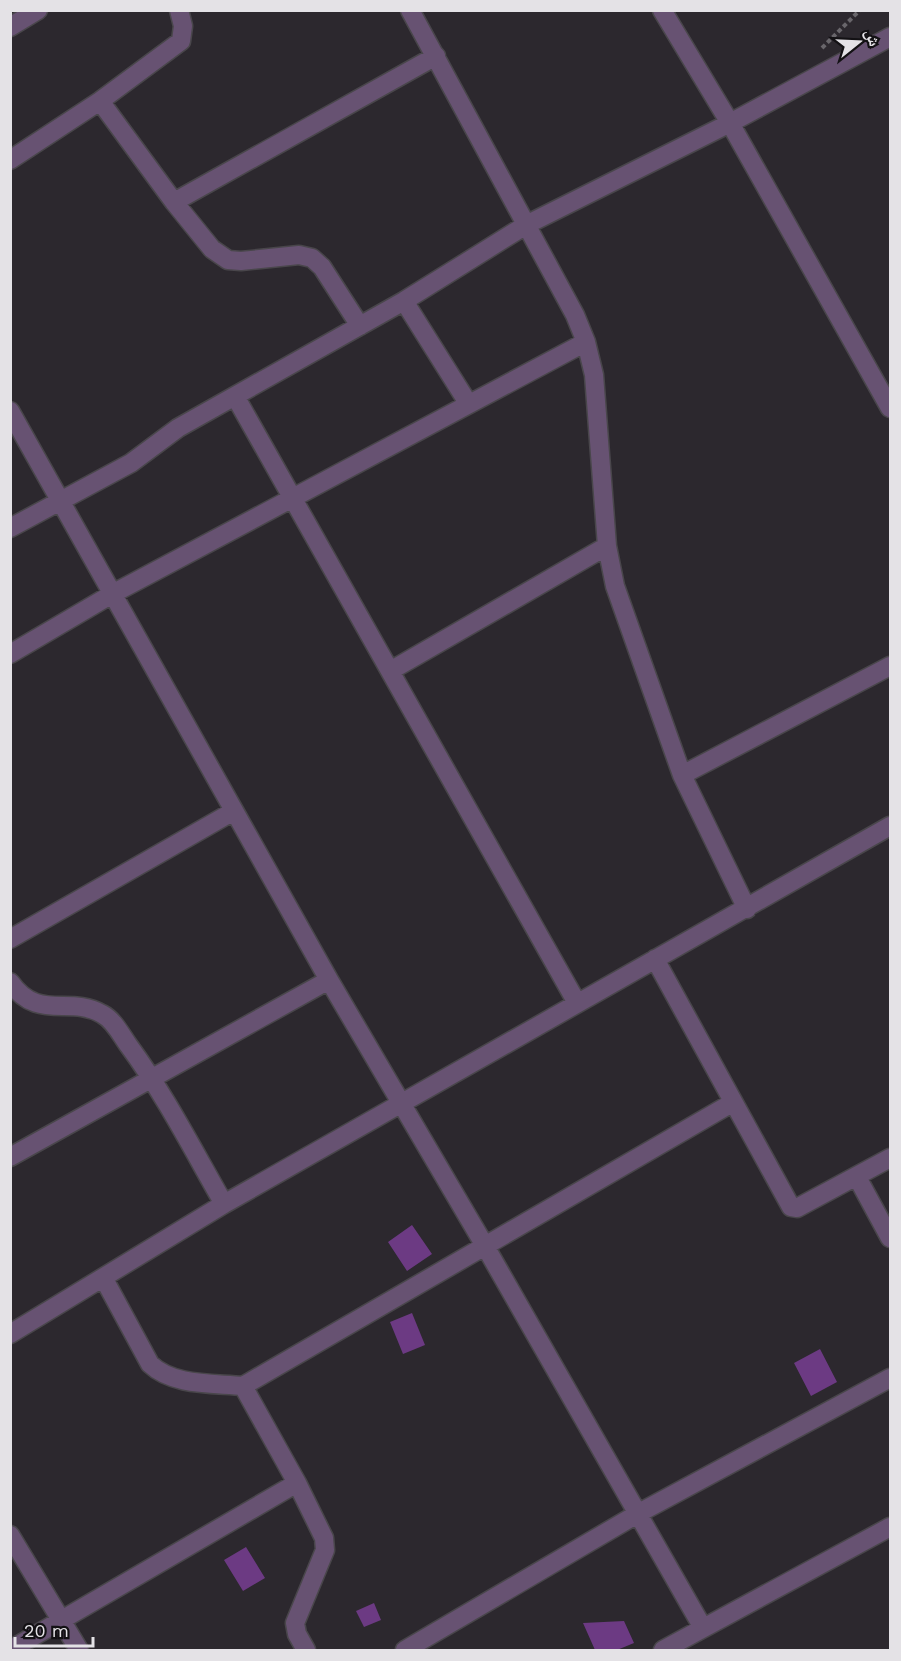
<svg xmlns="http://www.w3.org/2000/svg" width="901" height="1661" font-family="'Work Sans','Noto Naskh Arabic',sans-serif">
<rect width="100%" height="100%" fill="#2c282e"/>
<path fill="#6c3a83" d="M412,1225L432,1254L407,1271L388,1242Z
M412,1313L425,1345L403,1354L390,1322Z
M820,1349L837,1382L811,1396L794,1363Z
M246,1547L265,1578L243,1591L224,1560Z
M374,1603L381,1620L364,1627L356,1611Z
M624,1621L634,1643L617,1650H595L583,1623Z"/>
<g fill="none" stroke-linecap="round" stroke-linejoin="round">
<defs>
<path id="minor" d="M410,10L575,315L586,342L594,375L607,546L615,586L682,775L747,909
M662,10L730,123L890,408
M10,27L38,10
M100,101L174,202L212,249L228,260L241,261L299,255L312,258L322,267L360,326
M10,160L100,101L181,41L183,26L179,10
M174,202L436,56
M404,301L468,403
M235,396L577,1003
M10,411L329,980L485,1246L703,1628
M10,528L131,463L178,428L404,301L526,225L730,123L890,37
M10,654L114,593L586,342
M390,671L607,546
M682,775L890,666
M10,939L234,811
M655,959L791,1207L797,1208L890,1158
M10,982C38,1022 69,995 102,1014C114,1020 121,1035 129,1046C165,1095 193,1150 224,1204
M10,1157L329,980
M857,1177L890,1238
M104,1279L150,1364C173,1386 212,1383 243,1386L297,1483L324,1538L325,1550L295,1623L297,1634L306,1650
M10,1334L224,1204L890,826
M243,1386L732,1103
M10,1535L79,1650
M10,1650L297,1483
M405,1650L639,1513L890,1378
M663,1650L890,1527"/>
</defs>
<use href="#minor" stroke="#49464b" stroke-width="21"/>
<path stroke="#69666b" stroke-width="4" stroke-dasharray="4.5 3" stroke-linecap="butt" d="M822,48L860,10"/>
<use href="#minor" stroke="#675272" stroke-width="18"/>
</g>
<rect width="901" height="1661" fill="none" stroke="#e4e2e6" stroke-width="24"/>
<g transform="translate(859 42) rotate(72)" stroke="#131114" stroke-width="4.5" paint-order="stroke">
<path d="M0-4.5L10 22L0 15L-10 22Z" fill="#e4e2e6"/>
<text y="-9" font-size="16" font-weight="bold" text-anchor="middle" fill="#e4e2e6">ش</text>
</g>
<path d="M15 1637v9h78v-9" fill="none" stroke="#e4e2e6" stroke-width="3"/>
<text x="24" y="1637" font-size="18" fill="#e4e2e6" stroke="#131114" stroke-width="4.5" paint-order="stroke">20 m</text>
</svg>
